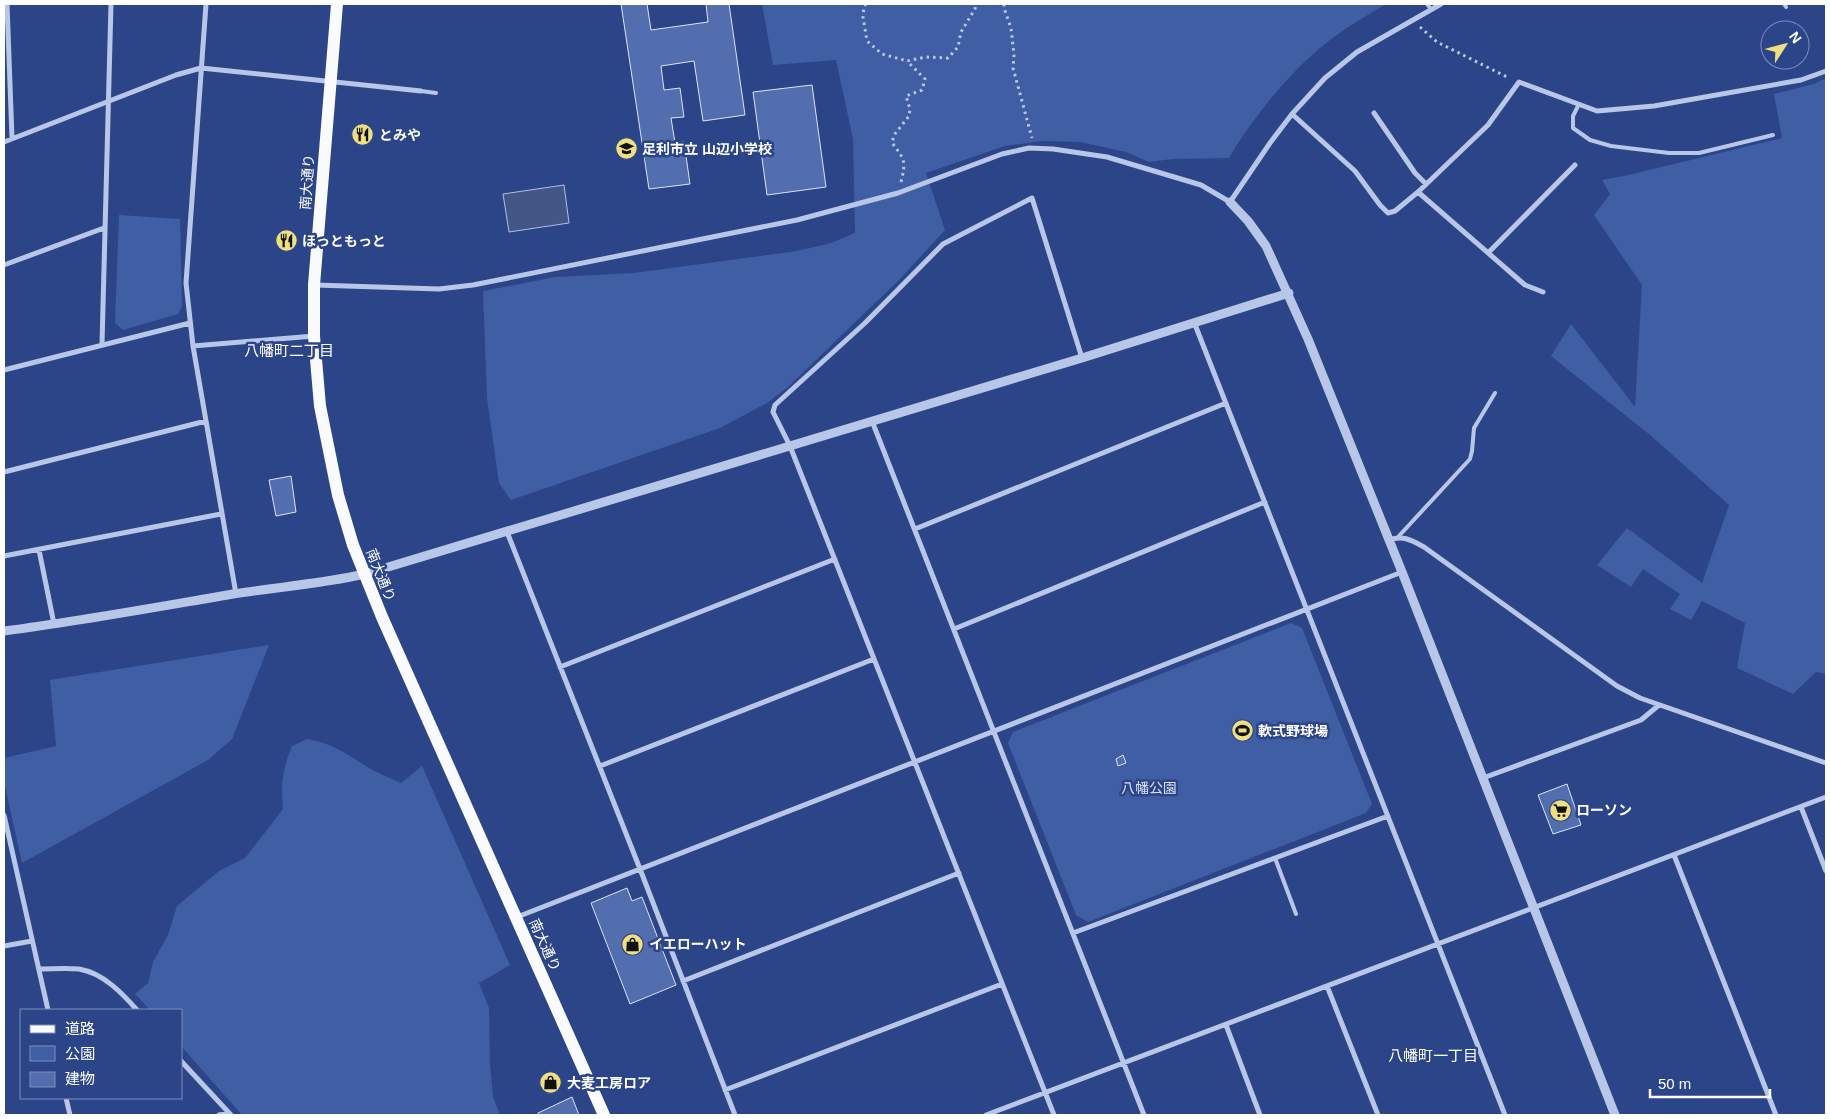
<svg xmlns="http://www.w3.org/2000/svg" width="1830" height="1119" font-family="Helvetica,'Noto Sans JP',sans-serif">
<rect width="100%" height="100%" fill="#2b4588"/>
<path fill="#405ea4" d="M762,4H1386C1368,15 1350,25 1334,37C1294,66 1254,116 1229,158L1172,159L1149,162L1126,152L1080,142L1043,141L1005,146L926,173L945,230L900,279L788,387L767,403L720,428L511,500L499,483L487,398L483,291L555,277L634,273L797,251L831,243L855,233L853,139L836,60L773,65Z
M1826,78V674L1816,672L1793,694L1737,668L1745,623L1702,601L1691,620L1670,609L1680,594L1643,569L1631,587L1597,565L1627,528L1702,583L1729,505L1650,435L1551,356L1571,324L1635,407L1642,285L1594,215L1610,194L1602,180L1624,176L1782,138L1774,94L1814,84Z
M119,215L180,219L182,306L178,314L123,330L115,323Z
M1291,623L1302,628L1372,804L1366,813L1088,922L1076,915L1008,743L1013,732Z
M269,645L232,739L208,760L22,863L4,782V758L56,746L50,680Z
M307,739C332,743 345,753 366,766C377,773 390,778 401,783L422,766L510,965L479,983L489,1008L490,1063L493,1097L500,1115H242L181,1046V1010H150L135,994L148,983L153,962L168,935L177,906L219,871L245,858L283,809C281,783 282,771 292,746Z"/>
<path fill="#435686" stroke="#adbfe8" d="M564,185L569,223L509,232L503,194Z"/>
<path fill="#536eaf" stroke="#dbe3f7" d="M621,4H647L651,30L708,22L706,4H729L745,115L703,121L694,61L661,66L664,90L680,88L684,117L671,118L675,143L684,142L690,184L649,189Z
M812,85L826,187L767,195L753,92Z
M291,476L296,512L276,516L269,480Z
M1123,755L1126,763L1118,766L1116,759Z
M1567,784L1581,825L1553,834L1538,795Z
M627,888L632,901L642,897L676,985L630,1004L591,903Z
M572,1097L579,1115H538V1113Z"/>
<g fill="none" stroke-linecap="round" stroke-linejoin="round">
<path stroke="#b8c6e8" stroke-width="3" stroke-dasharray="2.5 4" stroke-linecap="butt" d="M866,4L864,6L863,17L867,41L882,54L907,61L926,57L948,58L958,47L961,32L975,9L976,4
M1004,4V8L1011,28L1014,55L1013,68L1032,138
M1420,27L1437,42L1509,78
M901,182C906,162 905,159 892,143L894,135L909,116L910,109L906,96L922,90L925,79L907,61"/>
<path stroke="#b8c6e8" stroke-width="4" d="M1427,4L1431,9
M1784,4L1786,7
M421,91L436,93
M1579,104L1573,116V128L1590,140L1611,146L1669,153H1699L1773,135
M1398,537L1470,459L1472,451L1474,428L1495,393
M1275,858L1296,914"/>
<path stroke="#b8c6e8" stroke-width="5" d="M7,4L12,138
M206,4L186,283L193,346L236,594
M1374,113L1415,173L1426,184
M1292,114L1355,171L1380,205L1388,213L1395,211L1418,192L1488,125L1519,82L1597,111L1654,106L1801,80L1826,71
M4,142L176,75L201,68L421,91
M1418,192L1525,285L1543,292
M1488,253L1575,165
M4,265L104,228
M315,285L439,289L473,285L797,220L898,193L1002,154L1029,148L1053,149L1107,157L1201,185L1230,202L1270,143L1292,114L1325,78L1357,52L1441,4
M1194,322L1505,1115
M102,344L111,4
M193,346L314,336
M4,370L190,323
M872,421L1144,1115
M4,472L206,421
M915,529L1226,403
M507,532L640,869L735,1115
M1389,540C1403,535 1411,540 1424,547L1617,686L1640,698L1826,763
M39,550L54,624
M4,556L221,514
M954,629L1265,502
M560,667L835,559
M600,766L874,659
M1483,778L1641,720L1659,705
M1801,807L1826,871
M4,815L48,1010
M1674,855L1776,1115
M517,917L1402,572
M1073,933L1388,816
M4,946L32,941
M39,969C52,969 66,968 79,969C103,973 122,993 137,1010
M683,981L959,873
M1327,986L1378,1115
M1226,1025L1260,1115
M181,1061L231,1115
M725,1090L1002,984
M66,1098L70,1115
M219,1115L229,1113
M986,1115L1826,797
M1054,1115L790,446L773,412L775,405L865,323L943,244L1032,198L1082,358"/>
<path stroke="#b8c6e8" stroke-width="9" d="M1230,202L1248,221L1266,246L1308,339L1402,572L1615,1115
M4,631C81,621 157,607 233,594C277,587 321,584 365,574L1082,358L1289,293"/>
<path stroke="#fafbfe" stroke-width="12" d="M337,4L314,285V336L320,406L338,495L353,545L382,617L604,1115"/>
</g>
<defs>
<symbol id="restaurant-disc" viewBox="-11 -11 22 22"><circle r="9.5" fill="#eedf80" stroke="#2b4588"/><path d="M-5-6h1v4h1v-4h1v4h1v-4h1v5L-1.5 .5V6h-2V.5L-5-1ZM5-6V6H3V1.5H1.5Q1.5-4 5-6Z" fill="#111"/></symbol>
<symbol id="school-disc" viewBox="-11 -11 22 22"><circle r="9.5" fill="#eedf80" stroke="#2b4588"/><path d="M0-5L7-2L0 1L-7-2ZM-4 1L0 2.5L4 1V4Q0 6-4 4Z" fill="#111"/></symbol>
<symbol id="stadium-disc" viewBox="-11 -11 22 22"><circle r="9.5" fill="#eedf80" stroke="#2b4588"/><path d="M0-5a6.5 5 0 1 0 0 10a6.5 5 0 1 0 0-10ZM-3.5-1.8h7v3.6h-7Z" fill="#111"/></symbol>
<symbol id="supermarket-disc" viewBox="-11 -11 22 22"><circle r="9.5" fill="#eedf80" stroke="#2b4588"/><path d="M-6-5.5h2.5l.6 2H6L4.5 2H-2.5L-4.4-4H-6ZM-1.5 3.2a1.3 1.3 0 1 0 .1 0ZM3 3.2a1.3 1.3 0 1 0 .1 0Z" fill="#111"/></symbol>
<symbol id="shop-disc" viewBox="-11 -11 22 22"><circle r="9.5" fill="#eedf80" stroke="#2b4588"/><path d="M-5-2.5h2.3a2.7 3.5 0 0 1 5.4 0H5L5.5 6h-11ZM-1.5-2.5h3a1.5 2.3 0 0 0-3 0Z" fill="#111"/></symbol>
</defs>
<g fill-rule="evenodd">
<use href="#restaurant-disc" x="350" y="122" width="25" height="25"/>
<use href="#school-disc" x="614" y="136" width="25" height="25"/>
<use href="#restaurant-disc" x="274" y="228" width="25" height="25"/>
<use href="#stadium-disc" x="1230" y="718" width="25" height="25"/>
<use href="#supermarket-disc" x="1548" y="798" width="25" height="25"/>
<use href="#shop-disc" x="620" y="932" width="25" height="25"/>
<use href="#shop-disc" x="538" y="1070" width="25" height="25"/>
</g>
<g text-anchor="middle" stroke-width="5" stroke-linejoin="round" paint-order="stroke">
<g font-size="14" font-weight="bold" fill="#fff" stroke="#2b4588" text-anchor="start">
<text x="379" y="140">とみや</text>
<text x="642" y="154">足利市立 山辺小学校</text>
<text x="302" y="246">ほっともっと</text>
<text x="1258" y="736">軟式野球場</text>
<text x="1576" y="815">ローソン</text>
<text x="649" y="949">イエローハット</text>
<text x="567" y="1088">大麦工房ロア</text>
</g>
<g font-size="14" fill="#fff" stroke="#2b4588">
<text transform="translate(307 182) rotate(-86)" y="5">南大通り</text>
<text transform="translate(381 575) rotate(68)" y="5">南大通り</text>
<text transform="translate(545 945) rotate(66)" y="5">南大通り</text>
</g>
<g font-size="14" fill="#dbe3f7" stroke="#2b4588">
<text x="1149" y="793">八幡公園</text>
</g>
<g font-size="15" fill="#fff" stroke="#2b4588">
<text x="289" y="356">八幡町二丁目</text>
<text x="1433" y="1061">八幡町一丁目</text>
</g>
</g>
<rect width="1830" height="1119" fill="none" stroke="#ffffff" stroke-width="10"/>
<rect x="20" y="1009" width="162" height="90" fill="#2b4588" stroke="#808fb8"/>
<rect x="30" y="1025" width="25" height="8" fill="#fafbfe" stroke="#808fb8"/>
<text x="65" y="1034" font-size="15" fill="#ffffff">道路</text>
<rect x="30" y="1046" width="25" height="15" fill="#405ea4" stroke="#808fb8"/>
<text x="65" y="1059" font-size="15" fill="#ffffff">公園</text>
<rect x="30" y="1072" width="25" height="15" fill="#536eaf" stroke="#808fb8"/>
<text x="65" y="1084" font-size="15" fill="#ffffff">建物</text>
<g transform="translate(1785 45) rotate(54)"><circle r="24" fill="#2b4588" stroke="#808fb8"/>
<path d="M0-4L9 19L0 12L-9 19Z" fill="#eedf80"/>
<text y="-8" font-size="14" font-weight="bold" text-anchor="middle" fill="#ffffff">N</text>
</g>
<path d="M1650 1089v8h120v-8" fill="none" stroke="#ffffff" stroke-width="2.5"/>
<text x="1658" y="1089" font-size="15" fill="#ffffff" stroke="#2b4588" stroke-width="4" paint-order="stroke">50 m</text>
</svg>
